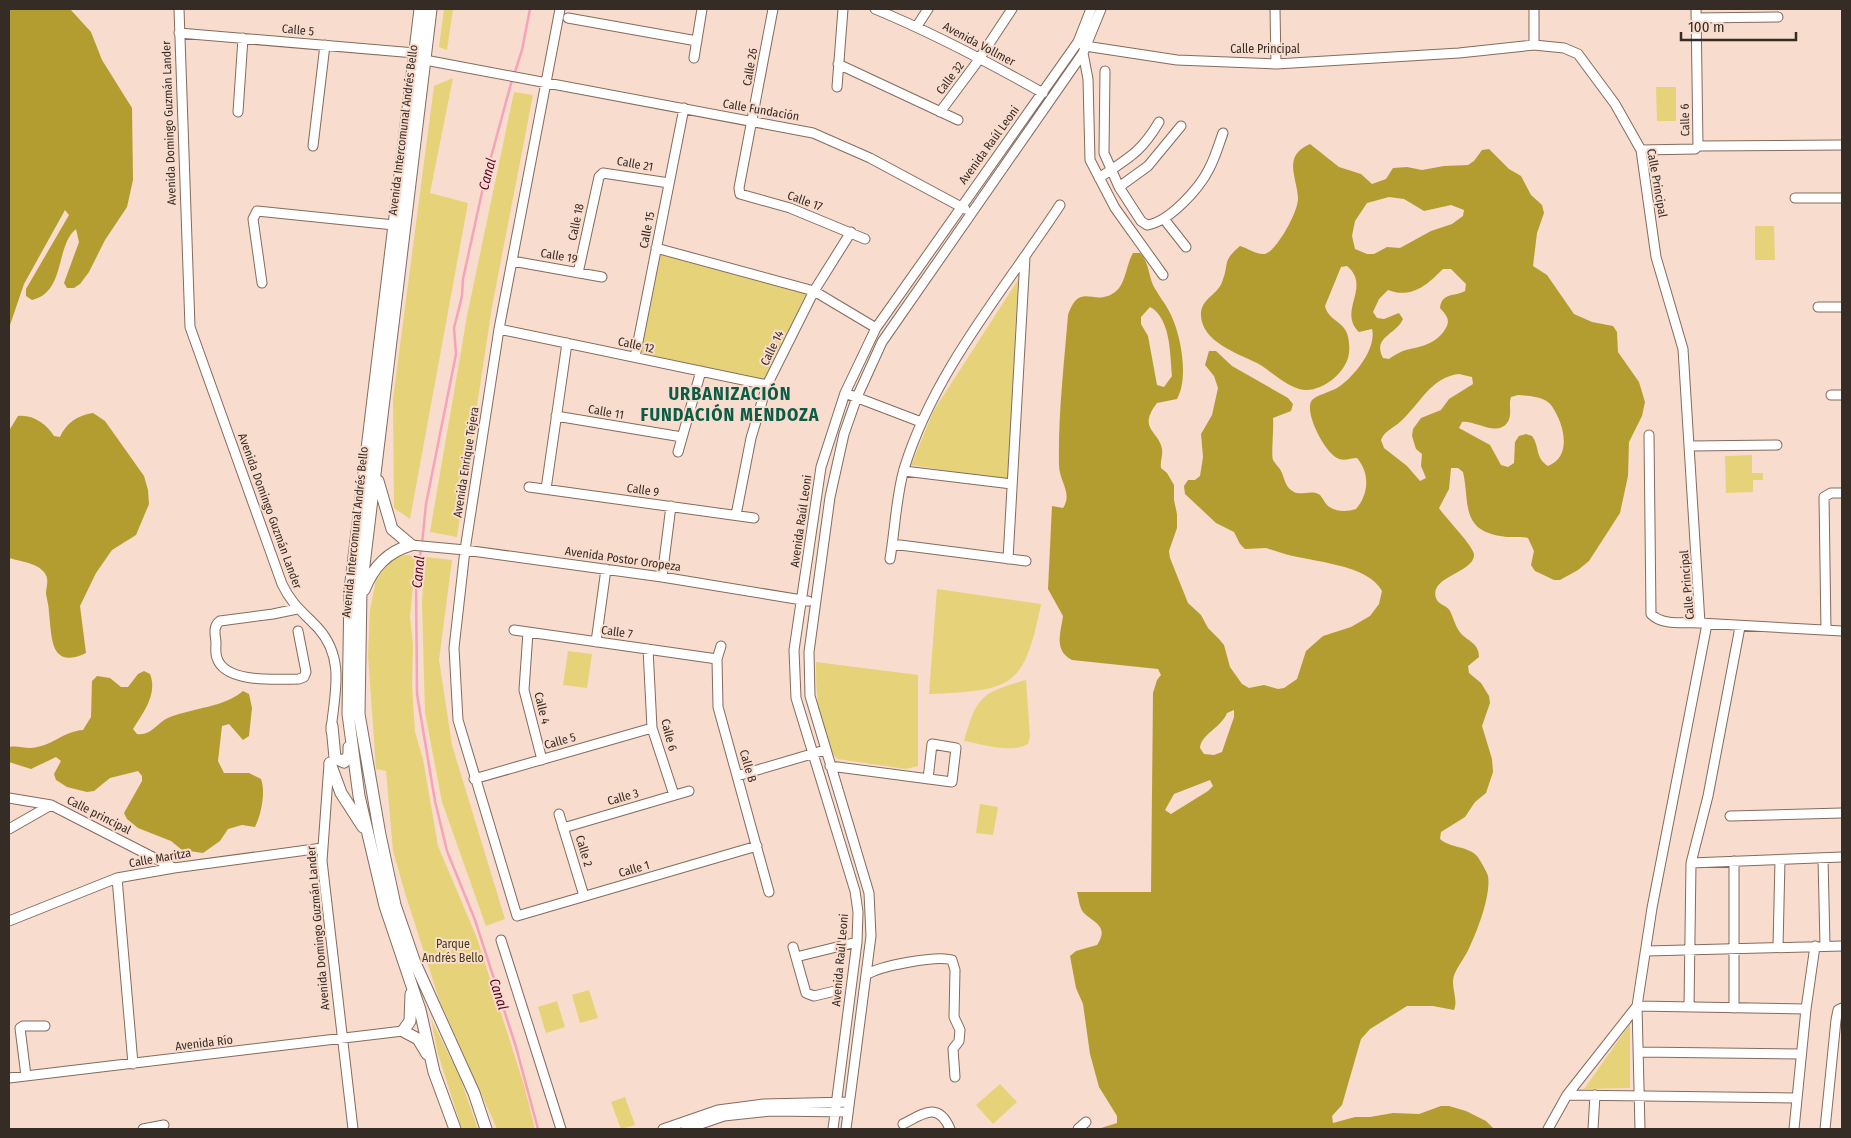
<svg xmlns="http://www.w3.org/2000/svg" width="1851" height="1138" font-family="'Fira Sans Condensed',sans-serif">
<rect width="100%" height="100%" fill="#f8dccd"/>
<path fill="#e6d379" d="M444,9H453L447,50L439,47Z
M453,78L430,193L468,203L410,519L394,508L393,399L434,86Z
M1656,87H1676V121H1657Z
M514,92L533,95L492,307L457,537L430,532L467,316Z
M1755,226H1774L1775,260H1755Z
M661,253L806,294L765,381L640,355Z
M1018,280L1008,480L911,465L934,410Z
M1752,455V473H1763V480H1753V492L1726,493L1725,456Z
M405,555L416,556L410,617L413,645L412,686L415,732L423,759L438,846L477,938L524,1085L535,1129H497L439,999L405,893L393,851L386,771L376,769L368,655L370,610L376,580L393,558Z
M425,557L452,560L439,660L452,745L505,919L486,926L442,802L425,713L422,602Z
M937,589L1041,604C1024,689 1012,690 929,694Z
M568,651L592,654L587,688L563,685Z
M816,662L918,675V766L906,769L837,759C817,736 816,690 816,662Z
M1026,680L1030,736L1028,744C1010,754 983,744 964,741C977,696 981,693 1026,680Z
M980,804L998,807L993,835L976,833Z
M589,990L598,1018L580,1023L572,995Z
M557,1001L565,1027L546,1033L538,1007Z
M431,1019L459,1075L478,1129H462L438,1054Z
M1630,1024V1088L1584,1089Z
M1000,1084L1017,1102L993,1124L976,1105Z
M625,1097L635,1125L621,1129L611,1102Z"/>
<path fill="#b39d31" fill-rule="evenodd" d="M9,9H70L91,32L102,60L132,108L133,180L127,207L105,240L89,272L80,284L74,288H67L64,283L79,242L76,229C55,246 66,292 32,300L26,296V289L69,215L65,210L24,284L9,328Z
M1310,144L1339,167L1361,174L1372,184L1386,179L1393,168L1407,167L1422,170L1444,166L1468,165L1474,161L1482,150L1489,149L1509,169L1521,176L1531,195L1542,205L1544,213L1537,233L1533,266L1547,275L1574,314L1592,322L1613,326L1617,332L1618,352L1639,382L1645,402L1642,416L1629,442L1628,476L1620,513L1589,561L1578,570L1560,580H1554L1535,571L1531,565L1534,551L1528,538C1519,536 1509,538 1500,536C1460,529 1470,502 1463,472L1458,468H1451L1449,489L1439,508C1446,519 1476,548 1474,556C1472,573 1429,577 1436,598C1438,605 1447,605 1450,611C1453,617 1455,625 1459,631C1467,642 1479,642 1479,657L1468,666L1469,673L1481,683L1489,696L1490,703L1482,726L1492,759L1493,772L1486,793L1475,802L1465,817L1441,832L1440,839C1450,848 1468,846 1477,856C1480,860 1487,872 1488,876C1491,895 1478,929 1470,946C1466,956 1459,964 1455,973C1449,986 1459,998 1454,1010L1433,1006H1407L1370,1029L1361,1039L1342,1105L1332,1116L1333,1123L1355,1117H1370L1393,1113L1419,1114L1441,1106H1449L1466,1111L1486,1121L1494,1129H1098L1117,1123V1116L1099,1087L1090,1054L1083,1004L1076,988L1070,956L1076,951L1097,945C1110,925 1093,923 1083,912C1079,906 1079,899 1077,892H1151L1153,693L1157,680L1161,675L1158,669L1072,660C1053,650 1061,632 1063,616L1048,589L1052,506L1063,508C1073,493 1059,481 1059,465C1058,415 1064,365 1068,315C1080,280 1094,308 1115,292C1126,284 1126,265 1133,253H1140C1149,262 1148,273 1153,285C1158,295 1166,304 1171,315C1181,336 1189,378 1177,399L1157,403C1137,429 1159,431 1162,449C1163,456 1160,461 1161,468L1167,473L1174,485V500L1177,514V528L1169,551L1170,558L1188,603L1201,615L1208,628L1219,639L1224,645L1230,667L1242,684L1249,688L1264,685L1278,689L1284,688L1297,679L1306,651L1323,636L1351,627L1370,616L1379,604L1382,591C1368,564 1312,562 1285,554L1266,548L1245,549L1240,544L1234,532L1216,523L1185,494L1184,486L1188,480H1195L1200,476L1203,457L1201,434L1212,415L1218,388L1214,376L1205,365L1209,351H1216L1232,366L1288,398L1293,404L1291,411L1273,418C1274,428 1271,455 1273,460C1276,465 1280,468 1282,473C1285,481 1286,488 1294,492C1302,496 1312,489 1320,495C1323,498 1324,502 1327,505C1334,512 1347,512 1356,509C1369,494 1370,473 1357,458C1351,458 1345,461 1339,459C1325,454 1303,411 1312,400C1317,395 1330,392 1337,388C1353,378 1377,349 1372,329L1359,332C1337,311 1372,287 1347,266L1341,267L1325,306C1330,326 1352,318 1349,353C1347,373 1319,395 1299,389C1283,384 1271,371 1257,363C1237,353 1199,341 1201,312C1203,298 1218,294 1222,282C1230,263 1221,262 1240,246C1248,248 1256,255 1265,254C1277,251 1299,210 1298,198C1297,177 1282,156 1310,144ZM1389,197L1404,199L1424,211L1451,205L1464,210L1463,216L1452,224L1431,231L1400,248L1387,247L1374,254H1367L1355,249L1352,236L1355,221L1367,203ZM1443,269H1451L1466,284L1465,291C1454,297 1442,292 1440,308C1448,317 1451,321 1444,331C1433,346 1420,346 1403,351C1398,353 1393,356 1389,359L1383,358C1372,337 1396,335 1403,319L1399,313L1384,319L1377,318L1373,312L1379,299L1388,290C1412,299 1427,285 1443,269ZM1150,307C1171,318 1170,355 1172,376L1164,387L1157,385L1148,336L1141,324V317ZM1459,374L1472,377L1473,384L1449,399L1441,410L1421,418L1413,429L1412,436L1416,449L1422,454L1421,466L1426,478L1420,481L1407,466L1384,448L1381,440C1385,430 1394,428 1401,421C1420,404 1431,377 1459,374ZM1518,395C1528,396 1544,396 1551,405C1564,423 1573,456 1548,466C1535,458 1540,447 1532,436L1526,434L1519,436L1515,442L1514,463L1508,467L1501,465L1490,445L1459,428L1462,422C1475,420 1496,437 1507,423C1513,415 1508,405 1511,397ZM1234,710V717L1222,752L1214,755L1204,754L1200,748C1201,734 1221,728 1227,713ZM1210,780L1213,786L1208,791L1171,814L1165,810L1174,794Z
M93,413L105,421L144,476L148,490L149,504L136,535L112,550L96,573L80,606L86,653C50,670 52,638 49,613C49,606 47,600 46,594C46,585 50,580 44,572C37,563 19,561 9,558V438L10,429L18,416C32,414 47,424 54,436L60,437C66,423 78,415 93,413Z
M144,671L150,674C158,694 143,713 133,729L137,734C152,736 157,722 170,717C193,708 225,707 243,691L249,694L252,708L249,736L243,740L229,724L222,726L218,761L224,773H249L261,779C266,792 261,815 255,827L242,825L228,829L220,841L203,853L182,850L171,841L138,828L127,819L124,813L142,781V776L138,771L110,778L94,791L87,792L67,787L56,780L54,774L61,761L56,757L31,769L9,762V747C19,745 27,750 37,747C54,744 65,731 83,730L91,717L92,681L97,676L110,678L121,687H128L138,674Z"/>
<g fill="none" stroke-linecap="round" stroke-linejoin="round">
<path stroke="#f6a3b9" stroke-width="2.5" d="M514,75L522,50L530,9
M422,544L426,504L456,354L454,328L462,296L463,279L484,183L512,80
M421,549L416,582L417,694L435,801L447,851L475,920L516,1047L538,1129"/>
<defs>
<path id="minor" d="M179,9L190,327L282,584C292,605 303,612 318,628C346,659 334,695 331,731
M560,9L499,329L465,550L454,648L458,720L517,916L757,846
M773,9L739,188L740,194L790,208L865,239
M875,9C933,33 988,62 1043,93
M1275,9L1276,64
M1696,9L1698,146L1842,145
M568,18L697,41
M1696,18L1778,17
M917,26L928,9
M179,33L415,53
M1078,42L1085,46L1177,60L1276,64L1459,53L1534,45L1564,48L1578,54L1615,104L1641,150L1656,257L1683,349L1700,623L1842,631
M1534,45V9
M1083,53L1088,79L1090,160L1115,208L1163,275
M694,58L702,9
M425,60L813,133L870,158L965,209
M838,64L958,120
M1105,71L1104,153L1119,187L1141,221L1147,225C1169,222 1199,189 1209,169C1215,158 1219,144 1223,133
M837,87L843,9
M238,112L243,38
M940,112L975,65L1012,9
M313,146L325,45
M1641,150L1695,149L1698,146
M1099,178C1128,158 1140,154 1159,122
M1119,187L1148,166L1181,126
M1795,198H1842
M1164,219L1186,247
M656,248L814,291L876,328
M512,261L602,277
M578,273L599,177L603,173L669,183
M262,283L253,219L257,211L394,225
M1818,307H1842
M499,329L767,385
M635,357L684,108
M845,393L921,422
M1831,395H1842
M556,416L682,437
M1649,435L1651,614C1662,626 1685,622 1700,623
M1691,446L1777,445
M678,452L701,371
M904,471L1012,484
M529,487L754,518
M546,489L567,343
M736,515L751,438L767,385L814,291L851,232
M892,544L1026,561
M411,545L465,550L662,577L808,601
M890,559C895,530 896,497 904,469C934,371 1005,289 1060,205
M1008,559L1025,257
M662,577L671,506
M297,609L273,614L220,621C213,626 215,634 216,642C216,647 215,653 217,658C225,684 279,679 299,679L304,677L306,672L298,631
M514,630L717,659
M1826,630L1824,497L1831,493H1842
M528,632L524,690L542,760
M596,642L606,569
M721,646L717,659L718,707L769,892
M648,649L652,728L674,795
M329,764L322,861L353,1129
M830,766L952,782L956,748L932,744L928,779
M737,776L825,750
M474,779L652,728
M9,798L51,805L174,868
M559,814L584,896
M1730,816L1842,813
M563,828L689,791
M9,829L51,805
M1823,858L1825,946
M1734,861V1008
M1691,863L1842,857
M117,878L133,1064
M9,921L117,878L174,868L322,848
M501,940L561,1129
M793,947L806,993L814,996L835,991
M1778,947L1780,860
M1647,951L1842,946
M796,957L857,942
M866,975C879,966 937,955 952,960L955,970L954,1017L960,1030L959,1041L953,1049L955,1077
M1689,1007L1691,863L1708,796L1740,627
M1639,1052L1801,1054
M26,1076L20,1028L23,1026H45
M9,1078L403,1031
M1567,1095L1796,1098
M903,1124C923,1114 938,1101 950,1129
M143,1129L164,1125
M663,1129L718,1110L764,1104L849,1102
M686,1129L724,1116L771,1111L848,1112
M833,1129L857,942L858,912L855,891L796,698L794,650L821,467L845,393L876,328L1078,42L1091,9
M846,1129L871,936L869,893L810,696L809,652L830,497L844,434L857,397L882,342L1083,53L1101,9
M1078,1129L1086,1122
M1548,1129L1567,1095L1637,1006L1806,1009
M1593,1129L1595,1095
M1640,1129L1637,1006L1652,908L1707,624
M1794,1129L1806,1009L1815,946
M1825,1129L1836,1020L1838,1010L1842,1008"/>
<path id="secondary" d="M420,9L350,590L348,714L359,796L385,906L420,1010L434,1072L455,1129
M431,9L361,590L359,714L380,835L395,905L415,963L474,1093L486,1129
M378,481L392,529L411,545
M364,590C373,567 387,552 411,545
M332,726L335,758L344,762L349,755V747
M330,763L341,793L363,827
M403,1031L410,1021L411,994
M403,1031L418,1039L427,1054"/>
</defs>
<use href="#minor" stroke="#846b5e" stroke-width="11"/>
<use href="#secondary" stroke="#846b5e" stroke-width="13"/>
<use href="#minor" stroke="#fff" stroke-width="9"/>
<use href="#secondary" stroke="#fff" stroke-width="11"/>
</g>
<g text-anchor="middle" stroke-width="4" stroke-linejoin="round" paint-order="stroke">
<g font-size="12" fill="#362c26" stroke="#f8dccd">
<text transform="translate(298 30) rotate(5)" y="4">Calle 5</text>
<text transform="translate(979 44) rotate(28)" y="4">Avenida Vollmer</text>
<text x="1265" y="53">Calle Principal</text>
<text transform="translate(750 67) rotate(-80)" y="4">Calle 26</text>
<text transform="translate(950 78) rotate(-53)" y="4">Calle 32</text>
<text transform="translate(761 110) rotate(10)" y="4">Calle Fundación</text>
<text transform="translate(1685 120) rotate(-91)" y="4">Calle 6</text>
<text transform="translate(169 123) rotate(-92)" y="4">Avenida Domingo Guzmán Lander</text>
<text transform="translate(403 130) rotate(-83)" y="4">Avenida Intercomunal Andrés Bello</text>
<text transform="translate(989 145) rotate(-54)" y="4">Avenida Raúl Leoni</text>
<text transform="translate(635 164) rotate(10)" y="4">Calle 21</text>
<text transform="translate(1657 183) rotate(80)" y="4">Calle Principal</text>
<text transform="translate(805 201) rotate(20)" y="4">Calle 17</text>
<text transform="translate(576 222) rotate(-78)" y="4">Calle 18</text>
<text transform="translate(647 230) rotate(-79)" y="4">Calle 15</text>
<text transform="translate(559 256) rotate(10)" y="4">Calle 19</text>
<text transform="translate(636 345) rotate(12)" y="4">Calle 12</text>
<text transform="translate(772 348) rotate(-64)" y="4">Calle 14</text>
<text transform="translate(606 412) rotate(10)" y="4">Calle 11</text>
<text transform="translate(466 462) rotate(-81)" y="4">Avenida Enrique Tejera</text>
<text transform="translate(643 490) rotate(8)" y="4">Calle 9</text>
<text transform="translate(270 511) rotate(70)" y="4">Avenida Domingo Guzmán Lander</text>
<text transform="translate(801 521) rotate(-82)" y="4">Avenida Raúl Leoni</text>
<text transform="translate(355 532) rotate(-84)" y="4">Avenida Intercomunal Andrés Bello</text>
<text transform="translate(623 559) rotate(8)" y="4">Avenida Postor Oropeza</text>
<text transform="translate(1687 585) rotate(-95)" y="4">Calle Principal</text>
<text transform="translate(617 632) rotate(8)" y="4">Calle 7</text>
<text transform="translate(542 708) rotate(76)" y="4">Calle 4</text>
<text transform="translate(669 735) rotate(76)" y="4">Calle 6</text>
<text transform="translate(560 741) rotate(-16)" y="4">Calle 5</text>
<text transform="translate(748 766) rotate(74)" y="4">Calle B</text>
<text transform="translate(623 797) rotate(-16)" y="4">Calle 3</text>
<text transform="translate(99 815) rotate(27)" y="4">Calle principal</text>
<text transform="translate(584 851) rotate(73)" y="4">Calle 2</text>
<text transform="translate(160 858) rotate(-10)" y="4">Calle Maritza</text>
<text transform="translate(634 869) rotate(-16)" y="4">Calle 1</text>
<text transform="translate(318 928) rotate(-95)" y="4">Avenida Domingo Guzmán Lander</text>
<text transform="translate(840 960) rotate(-85)" y="4">Avenida Raúl Leoni</text>
<text transform="translate(204 1043) rotate(-7)" y="4">Avenida Río</text>
</g>
<g font-size="12" fill="#473e13" stroke="#f8dccd">
<text x="453" y="948">Parque<tspan x="453" dy="14">Andrés Bello</tspan></text>
</g>
<g font-size="14" font-style="italic" fill="#5c002a" stroke="#f8dccd">
<text transform="translate(487 174) rotate(-75)" y="5">Canal</text>
<text transform="translate(418 572) rotate(-85)" y="5">Canal</text>
<text transform="translate(499 994) rotate(72)" y="5">Canal</text>
</g>
<g font-size="18" font-weight="bold" letter-spacing="1" fill="#0b5b46" stroke="#f8dccd">
<text x="730" y="400">URBANIZACIÓN<tspan x="730" dy="21">FUNDACIÓN MENDOZA</tspan></text>
</g>
</g>
<rect width="1851" height="1138" fill="none" stroke="#362c26" stroke-width="20"/>
<path d="M1681 32v8h115v-8" fill="none" stroke="#362c26" stroke-width="2.5"/>
<text x="1688" y="32" font-size="15" fill="#362c26" stroke="#f8dccd" stroke-width="4" paint-order="stroke">100 m</text>
</svg>
